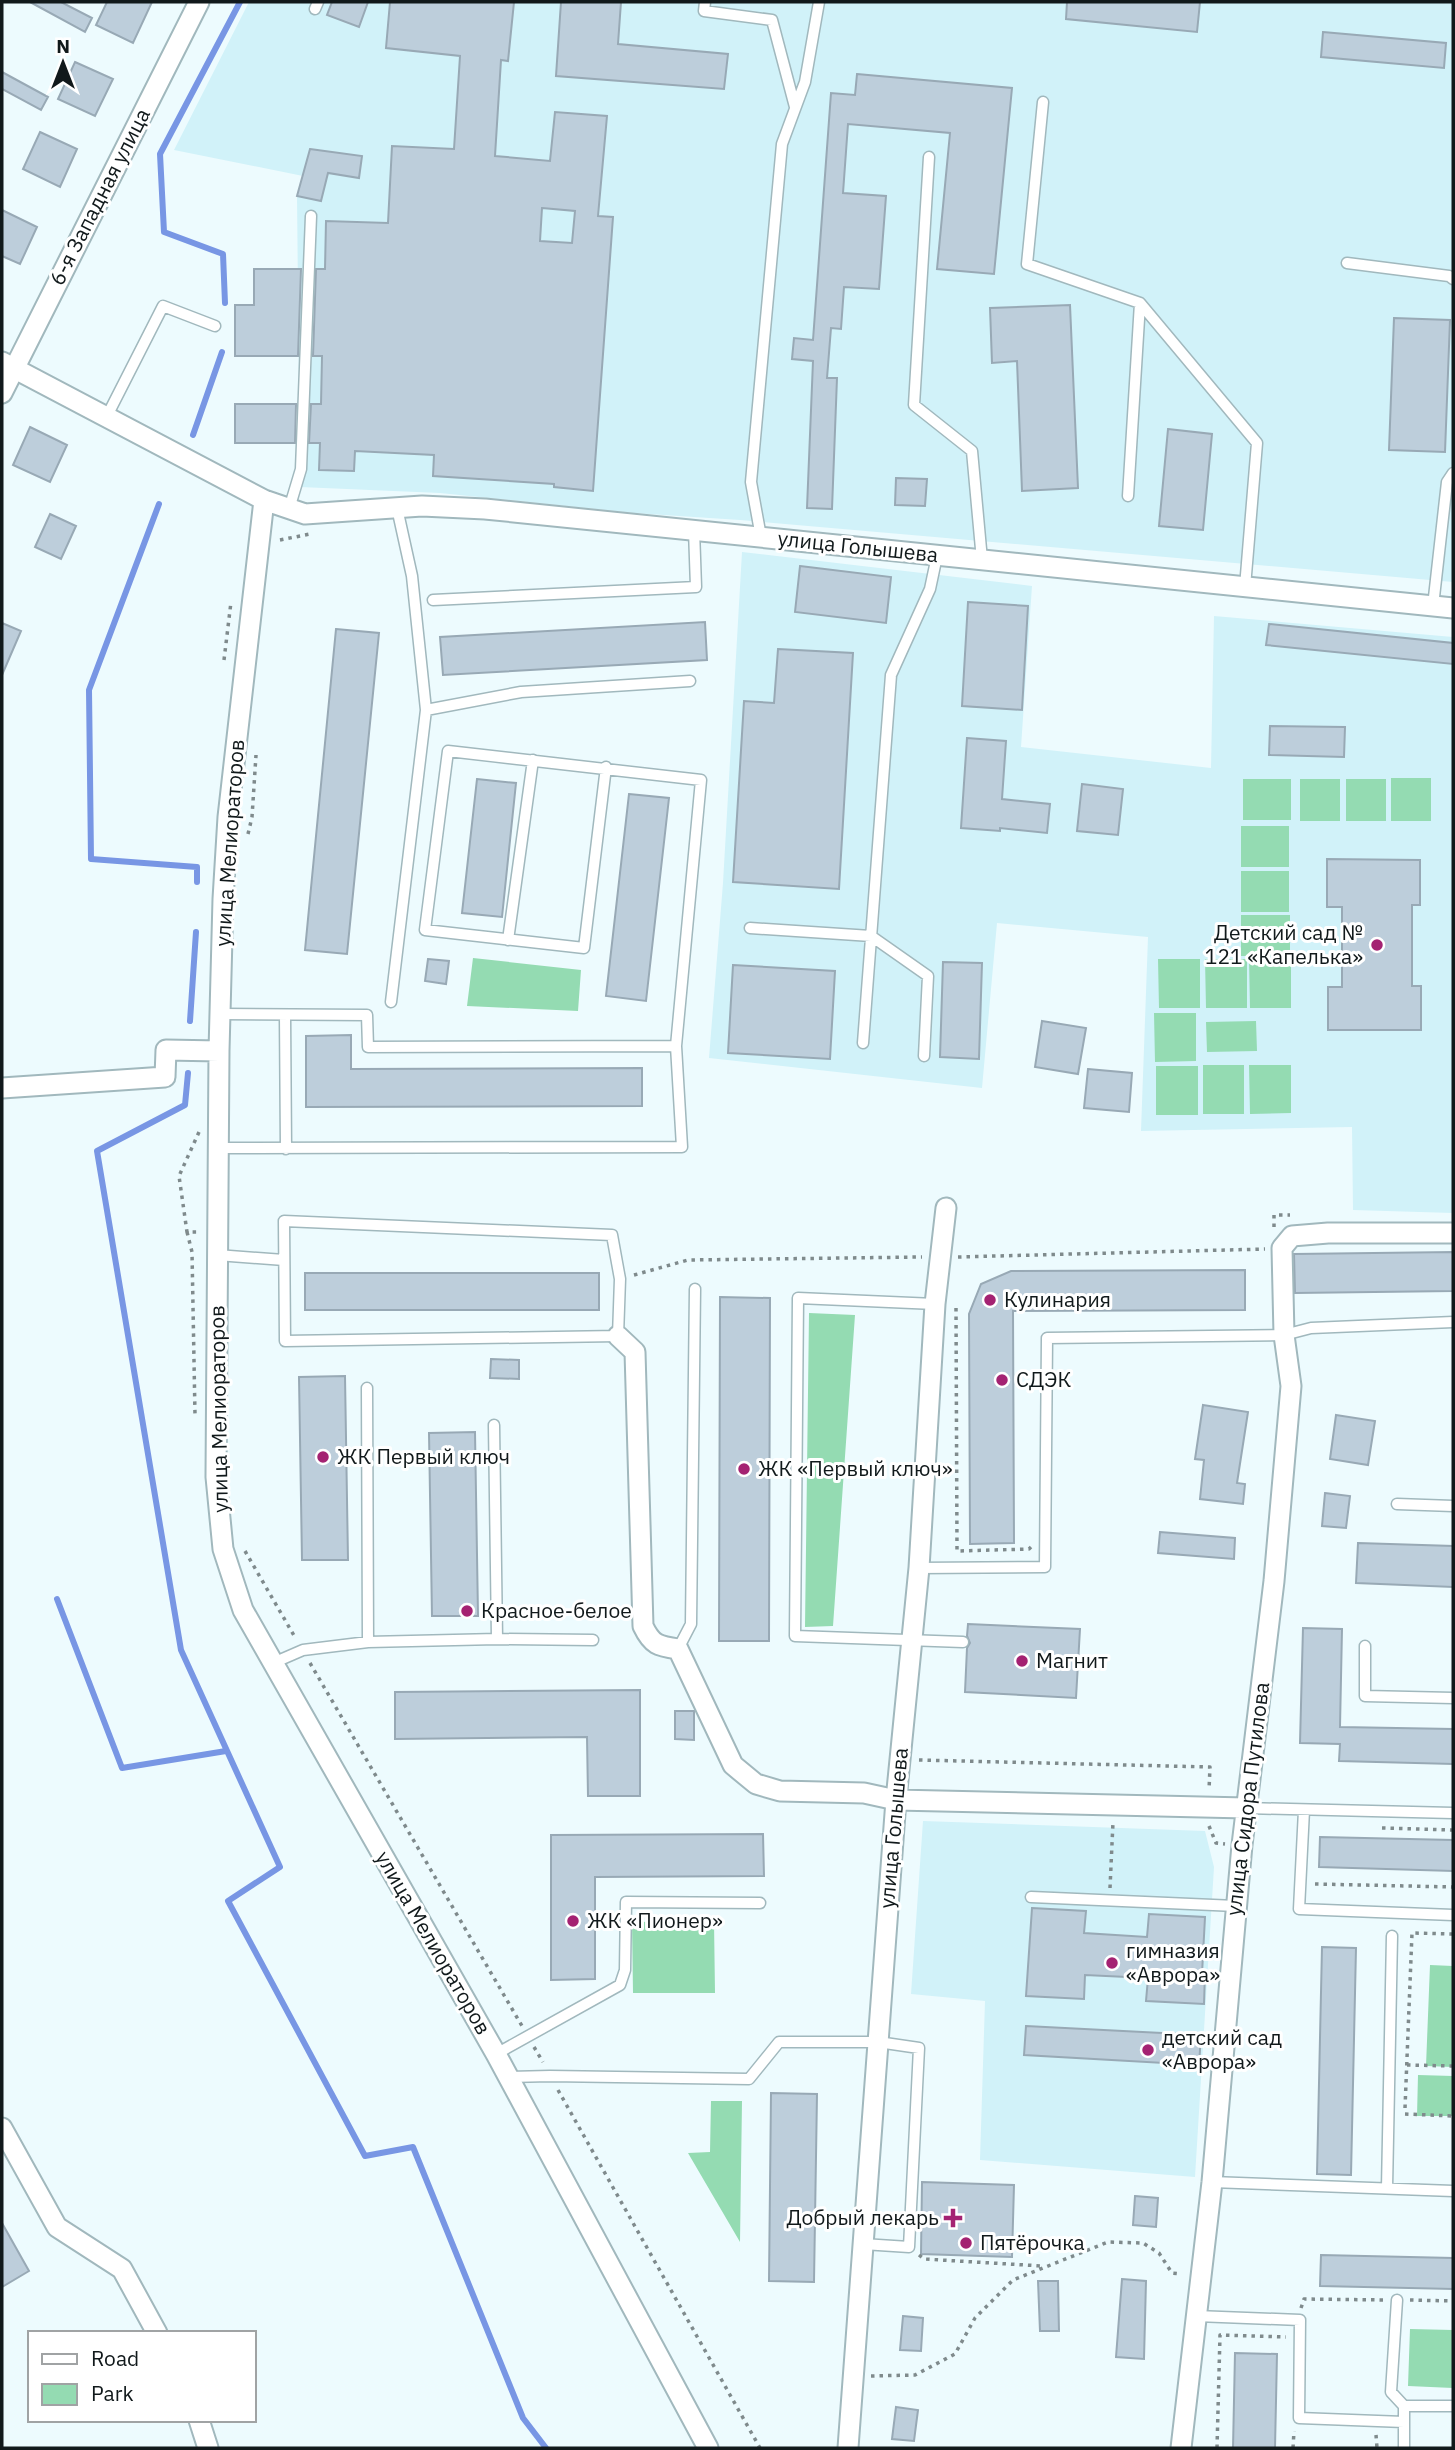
<svg xmlns="http://www.w3.org/2000/svg" width="1455" height="2450" font-family="'IBM Plex Sans',sans-serif">
<rect width="100%" height="100%" fill="#edfbfe"/>
<path fill="#d1f2f9" d="M249,2H1453V582L740,520L633,513L440,493L300,487L297,196L303,176L174,150Z
M742,552L1032,586L1021,747L1211,768L1214,616L1453,637V1213L1353,1210L1352,1127L1141,1131L1148,937L997,923L982,1088L709,1058L723,883Z
M923,1821L1205,1831L1214,1867L1195,2177L980,2160L985,2001L911,1994Z"/>
<path fill="#94dbb2" d="M1391,778H1431V821H1391Z
M1243,779H1291V820H1243Z
M1300,779H1340V821H1300Z
M1346,779H1386V821H1346Z
M1241,826H1289V867H1241Z
M1241,871H1289V912H1241Z
M1241,915H1290V956H1241Z
M473,958L581,970L578,1011L467,1006Z
M1158,959H1200V1008H1159Z
M1205,959H1247V1008H1206Z
M1249,959H1291V1008H1250Z
M1154,1013H1196V1061L1155,1062Z
M1256,1021L1257,1051L1207,1052L1206,1022Z
M1203,1065H1244V1114H1203Z
M1249,1065H1291V1113L1250,1114Z
M1156,1066H1198V1115H1156Z
M809,1313L855,1315L833,1626L805,1627Z
M714,1921L715,1993H633L632,1922Z
M1430,1965L1453,1966V2067L1426,2066Z
M1418,2075L1453,2076V2116H1417Z
M711,2101H742L740,2242L688,2153L710,2152Z
M1410,2329L1453,2330V2388L1408,2386Z"/>
<g fill="none" stroke-linecap="round" stroke-linejoin="round">
<path stroke="#7896e4" stroke-width="6" d="M225,303L223,254L164,232L160,154L240,2
M193,435L222,352
M159,504L89,690L91,859L197,867V882
M190,1021L196,932
M188,1073L185,1105L97,1151L181,1650L280,1867L228,1901L365,2156L413,2147L523,2418L546,2448
M57,1599L122,1768L226,1751"/>
</g>
<path fill="#bdcedb" stroke="#98a9b5" stroke-width="2" fill-rule="evenodd" d="M30,2H61L92,18L85,32Z
M107,2H152L133,43L96,25Z
M332,2H368L359,27L327,15Z
M390,2H514L508,61L501,60L495,156L550,161L555,112L607,116L598,216L613,217L593,491L554,487V484L433,476L434,455L355,451L354,471L319,470L320,443H309L311,404H321L322,356H313L316,269H325L326,221L388,223L392,146L454,149L460,56L386,48ZM542,208L575,211L572,243L540,241Z
M561,2H621L618,44L728,54L724,89L556,76Z
M1067,2H1200L1197,32L1066,19Z
M1323,32L1446,43L1444,68L1321,57Z
M75,62L113,79L95,116L58,99Z
M2,72L48,97L41,110L2,89Z
M857,74L1012,88L994,274L937,269L950,133L848,124L843,193L886,196L879,289L844,287L841,329L831,328L827,378H837L832,509L807,508L813,361L792,359L794,338L813,340L831,93L855,95Z
M40,132L77,149L60,187L23,169Z
M310,149L362,156L359,178L328,173L321,201L297,196Z
M2,210L37,227L20,264L2,256Z
M254,269H301L298,356H235V305H254Z
M1070,305L1078,488L1022,491L1017,361L992,363L990,308Z
M1394,318L1450,320L1445,452L1389,450Z
M235,404H296L295,443H235Z
M30,427L67,445L50,482L13,465Z
M1168,429L1212,434L1203,530L1159,526Z
M896,478L927,479L925,506L895,505Z
M50,514L76,526L61,559L35,547Z
M800,566L891,577L886,623L795,612Z
M968,602L1028,606L1022,710L962,706Z
M705,622L707,660L443,675L440,637Z
M2,623L21,631L2,675Z
M1269,624L1453,643V664L1266,645Z
M336,629L379,633L347,954L305,950Z
M778,649L853,653L839,889L733,882L744,701L774,703Z
M1270,726L1345,727L1344,757L1269,755Z
M967,738L1006,741L1002,799L1050,804L1047,833L1000,828V831L961,828Z
M477,779L516,783L502,917L462,913Z
M1082,784L1123,789L1118,835L1077,831Z
M629,794L669,798L646,1001L606,996Z
M1327,859L1420,860V905H1412V986H1421V1030H1328V987H1342V907H1327Z
M428,959L449,961L446,984L425,981Z
M943,962L982,963L979,1059L940,1057Z
M733,965L835,971L830,1059L728,1053Z
M1042,1021L1086,1028L1078,1074L1035,1067Z
M351,1035V1069L642,1068V1106L306,1107V1036Z
M1088,1069L1132,1073L1129,1112L1084,1108Z
M1453,1252V1291L1295,1293L1294,1254Z
M1245,1270V1310L1013,1311L1014,1543L970,1544L969,1314L981,1284L1011,1271Z
M305,1273H599V1310H305Z
M720,1297L770,1298L769,1641H719Z
M491,1359L519,1360V1379L490,1378Z
M345,1376L348,1560H302L299,1377Z
M1203,1405L1248,1412L1237,1483L1245,1484L1243,1504L1200,1499L1204,1460L1195,1459Z
M1336,1415L1375,1421L1368,1465L1330,1459Z
M475,1432L478,1616H432L429,1433Z
M1325,1493L1350,1496L1346,1528L1322,1526Z
M1160,1532L1235,1538L1234,1559L1158,1553Z
M1358,1543L1453,1546V1587L1356,1583Z
M968,1624L1080,1629L1076,1698L965,1692L967,1648L970,1643L967,1636Z
M1303,1628L1342,1629L1340,1727L1453,1729V1764L1339,1761L1340,1744L1300,1743Z
M640,1690V1796H588L587,1737L395,1739V1692Z
M675,1711H694V1740L675,1739Z
M763,1834L764,1876L595,1877V1979L551,1980V1835Z
M1320,1837L1453,1840V1871L1319,1867Z
M1032,1908L1086,1911L1084,1933L1147,1937L1149,1914L1205,1917L1202,1974H1205L1204,2004L1146,2001L1148,1978L1085,1975L1084,1999L1026,1996Z
M1322,1947L1356,1948L1351,2175L1317,2174Z
M1026,2026L1201,2035L1199,2065L1024,2055Z
M771,2093L817,2094L814,2282L769,2281Z
M922,2182L1014,2185L1012,2257L921,2254Z
M1135,2196L1158,2198L1156,2227L1133,2225Z
M2,2223L29,2271L2,2287Z
M1321,2255L1453,2258V2289L1320,2286Z
M1122,2279L1146,2281L1144,2359L1116,2357Z
M1038,2281H1058L1059,2331H1040Z
M903,2316L923,2318L921,2351L900,2350Z
M1235,2353L1277,2354L1275,2448H1233Z
M896,2407L918,2410L914,2441L892,2439Z"/>
<g fill="none" stroke-linecap="round" stroke-linejoin="round">
<defs>
<path id="service" d="M705,2L704,11L772,20L795,107
M315,9L318,2
M1043,102L1027,264L1140,303L1257,443L1245,587
M929,157L914,405L972,451L982,560
M1347,263L1449,276L1453,279
M106,418L163,306L215,326
M1128,496L1140,303
M289,509L301,469L311,216
M761,537L751,482L782,144L805,82L819,2
M433,600L696,587L694,530
M1433,606L1447,482L1453,473
M426,710L521,692L690,681
M606,767L584,948L425,930L448,751L701,780L676,1046
M750,928L871,936L928,976L924,1056
M508,940L533,760
M391,1002L426,710L412,576L397,508
M285,1015L286,1149
M863,1043L891,675L930,589L937,556
M218,1148L682,1147L676,1046L368,1047L367,1015L221,1014
M284,1221L612,1235L620,1279L618,1336L285,1341Z
M217,1255L284,1260
M935,1304L798,1298L795,1636L963,1642
M367,1388L368,1642
M1397,1504L1453,1506
M919,1568L1045,1567L1047,1338L1284,1335L1311,1328L1453,1322
M497,1639L593,1640
M1365,1646V1696L1453,1698
M678,1649L691,1624L695,1289
M273,1663L303,1650L368,1642L497,1639L494,1425
M1246,1808L1453,1813
M1304,1810L1299,1909L1453,1915
M1031,1897L1236,1906
M496,2054L620,1985L625,1970L626,1902L760,1903
M509,2077L550,2076L749,2079L779,2042H878L919,2048L909,2247L863,2244
M1212,2182L1453,2191
M1387,2188L1392,1936
M1397,2300L1391,2392L1404,2406
M1196,2316L1300,2320L1299,2418L1404,2422
M1404,2448V2406H1453"/>
<path id="minor" d="M2,362L264,500L305,514L422,506L485,509L1453,608
M2,393L199,2
M264,500L228,817L223,899L219,1051L216,1477L223,1549L243,1610L496,2054L708,2448
M2,1088L165,1077L166,1050L219,1051
M618,1336L635,1352L643,1626C652,1645 658,1646 678,1649L733,1765L756,1784L780,1791L864,1793L896,1800L1246,1808
M2,2128L57,2227L122,2269L157,2333
M199,2420L208,2448
M848,2448L896,1800L919,1568L935,1304L946,1208
M1181,2448L1212,2182L1242,1845L1274,1581L1291,1386L1284,1335L1282,1248L1292,1236L1328,1233H1453"/>
</defs>
<use href="#service" stroke="#a1b8bd" stroke-width="13"/>
<use href="#minor" stroke="#a1b8bd" stroke-width="23"/>
<path stroke="#7f8a8c" stroke-width="3.5" stroke-dasharray="3.5 5" stroke-linecap="butt" d="M280,540L310,534
M224,660L231,602
M248,834L252,817L256,755
M199,1132L179,1176L187,1232H201
M1274,1227V1215H1290
M187,1232L192,1252L195,1415
M958,1257L1265,1249
M634,1275L688,1260L922,1257
M956,1308L957,1551L1029,1549L1031,1547
M245,1551L296,1639
M310,1663L522,2026
M919,1760L1210,1767L1209,1790
M1209,1826L1216,1843L1225,1844
M1382,1828L1453,1830
M1315,1884L1453,1887
M1110,1888L1113,1822
M534,2047L543,2062
M1407,2065L1453,2066
M558,2090L760,2448
M1405,2108L1412,1933L1453,1934
M1405,2114L1453,2116
M919,2255L924,2259L1042,2266
M1410,2300L1453,2301
M1301,2308L1304,2299L1385,2300
M871,2376L915,2375L955,2354L975,2318L1013,2280L1108,2242L1143,2243L1159,2253L1172,2273L1181,2274
M1376,2435L1377,2448
M1217,2448L1220,2335L1286,2337
M1293,2448L1294,2431"/>
<use href="#service" stroke="#fff" stroke-width="10"/>
<use href="#minor" stroke="#fff" stroke-width="19"/>
</g>
<g fill="#a42272" stroke="#fff" stroke-width="2.5">
<circle cx="1377" cy="945" r="7"/>
<circle cx="990" cy="1300" r="7"/>
<circle cx="1002" cy="1380" r="7"/>
<circle cx="323" cy="1457" r="7"/>
<circle cx="744" cy="1469" r="7"/>
<circle cx="467" cy="1611" r="7"/>
<circle cx="1022" cy="1661" r="7"/>
<circle cx="573" cy="1921" r="7"/>
<circle cx="1112" cy="1963" r="7"/>
<circle cx="1148" cy="2050" r="7"/>
<path d="M949.5 2207.5h7v7h7v7h-7v7h-7v-7h-7v-7h7z"/>
<circle cx="966" cy="2243" r="7"/>
</g>
<g text-anchor="middle" stroke-width="6" stroke-linejoin="round" paint-order="stroke">
<g font-size="21" fill="#11191b" stroke="#fff">
<text transform="translate(100 197) rotate(-63)" y="7">6-я Западная улица</text>
<text transform="translate(858 547) rotate(6)" y="7">улица Голышева</text>
<text transform="translate(230 843) rotate(-86)" y="7">улица Мелиораторов</text>
<text transform="translate(219 1409) rotate(-91)" y="7">улица Мелиораторов</text>
<text transform="translate(1248 1799) rotate(-83)" y="7">улица Сидора Путилова</text>
<text transform="translate(894 1828) rotate(-85)" y="7">улица Голышева</text>
<text transform="translate(433 1943) rotate(60)" y="7">улица Мелиораторов</text>
</g>
<g font-size="21" fill="#11191b" stroke="#fff" text-anchor="start">
<text x="1363" y="940" text-anchor="end">Детский сад №<tspan x="1363" dy="24">121 «Капелька»</tspan></text>
<text x="1004" y="1307">Кулинария</text>
<text x="1016" y="1387">СДЭК</text>
<text x="337" y="1464">ЖК Первый ключ</text>
<text x="758" y="1476">ЖК «Первый ключ»</text>
<text x="481" y="1618">Красное-белое</text>
<text x="1036" y="1668">Магнит</text>
<text x="587" y="1928">ЖК «Пионер»</text>
<text x="1126" y="1958">гимназия<tspan x="1126" dy="24">«Аврора»</tspan></text>
<text x="1162" y="2045">детский сад<tspan x="1162" dy="24">«Аврора»</tspan></text>
<text x="939" y="2225" text-anchor="end">Добрый лекарь</text>
<text x="980" y="2250">Пятёрочка</text>
</g>
</g>
<rect width="1455" height="2450" fill="none" stroke="#11191b" stroke-width="7"/>
<rect x="28" y="2331" width="228" height="91" fill="#ffffff" stroke="#a0a3a4" stroke-width="2"/>
<rect x="42" y="2354" width="35" height="10" fill="#ffffff" stroke="#a0a3a4" stroke-width="2"/>
<text x="91" y="2366" font-size="21" fill="#11191b">Road</text>
<rect x="42" y="2384" width="35" height="21" fill="#94dbb2" stroke="#a0a3a4" stroke-width="2"/>
<text x="91" y="2401" font-size="21" fill="#11191b">Park</text>
<g transform="translate(63 63)" stroke="#ffffff" stroke-width="5" paint-order="stroke">
<path d="M0-5L12 26L0 18L-12 26Z" fill="#11191b"/>
<text y="-10" font-size="19" font-weight="bold" text-anchor="middle" fill="#11191b">N</text>
</g>
</svg>
